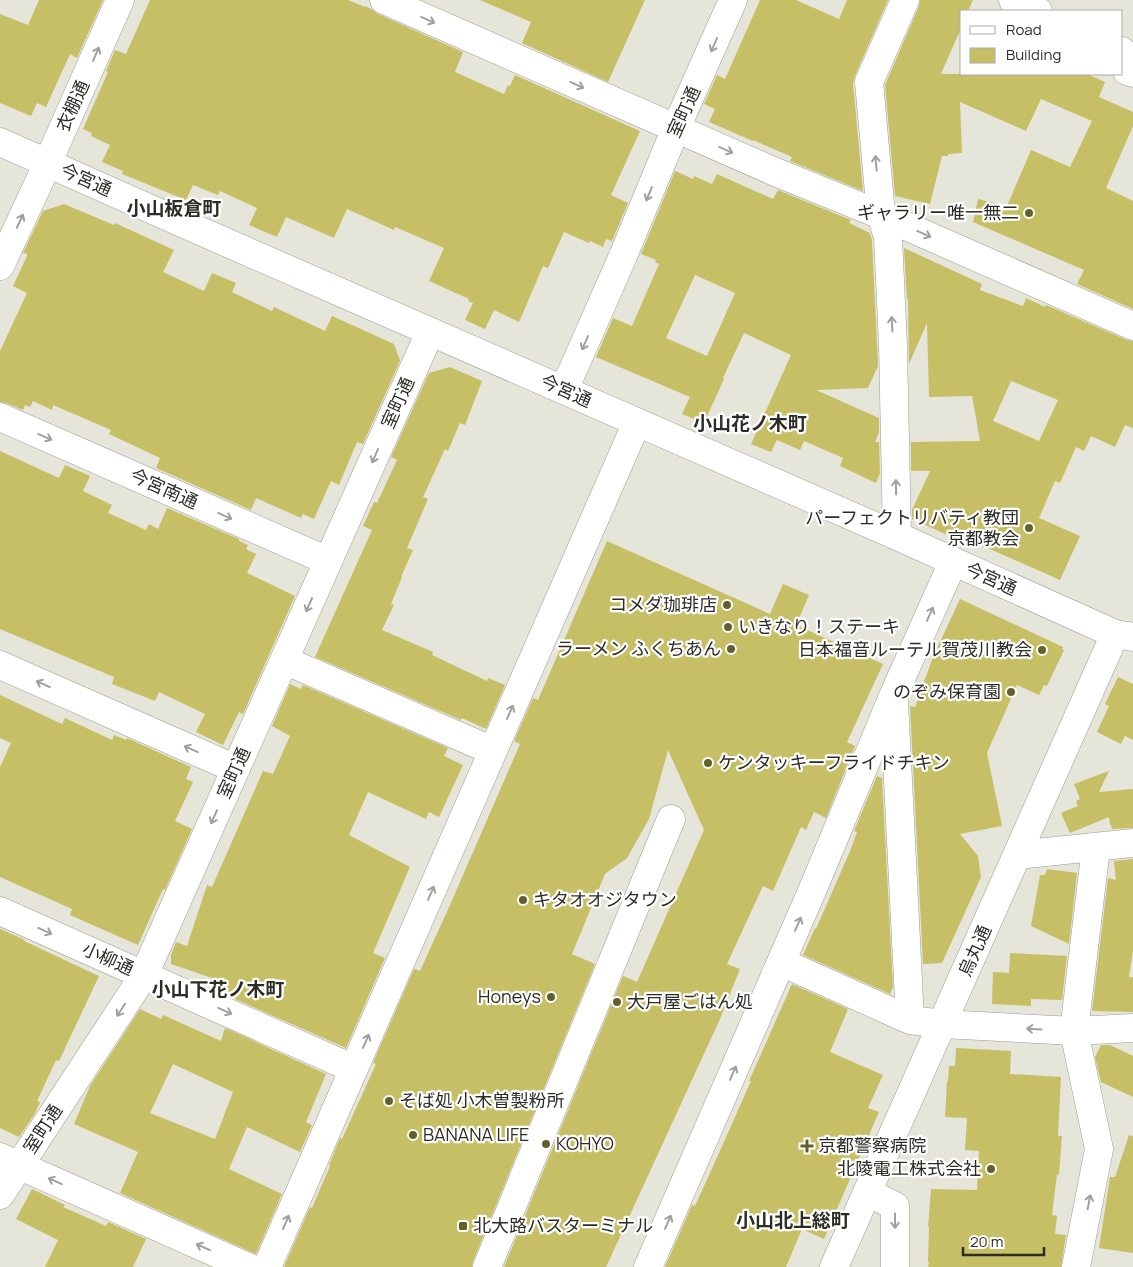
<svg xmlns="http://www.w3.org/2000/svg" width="1133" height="1267" font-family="Manrope,'Noto Sans JP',sans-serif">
<rect width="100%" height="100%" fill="#e6e5d9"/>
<path fill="#c6bf65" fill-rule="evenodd" d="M39,0H103L77,58L70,54L46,107L37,103L31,116L0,103V14L28,25Z
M150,0H348L365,7V6L371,9L378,14L463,52L455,72L504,94L508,85L510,86L515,75L640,131L611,195L628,203L612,241L606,239L603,247L590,241L589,243L564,232L548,268L543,266L519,322L494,310L485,329L465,320L473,303L468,301L469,299L429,281L444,248L395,227L394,230L347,209L334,238L286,217L277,237L249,225L257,208L220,191L218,195L193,185L186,200L122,174L123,171L102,162L110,145L91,136L92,133L83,129L108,72L106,71L115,50L126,54Z
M480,0H645L608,82L522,43L531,22Z
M760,0H796L839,19L847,0H888L855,76L853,83L863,191L790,161L792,157L753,140V141L709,122L715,109L704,104L717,75L725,79Z
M920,0H973L968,11H962V26L941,74H1087L1105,82L1099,97L1133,112V126L1106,188L1133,201V309L1077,284L1084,270L973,222L978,199L1007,206L1031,150L1070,167L1092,121L1041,99L1026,131L960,102L962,153L948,154V156H942L930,204L895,196L885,85L919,6Z
M675,171L693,179L694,176L712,184L717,174L773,199L778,190L851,220L849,223L870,233L872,240L878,366L868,388L816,390L879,418V432L875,442H879L880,473L876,483L840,466L843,458L804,441L800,450L777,440L771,452L751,444L791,355L744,333L723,378L724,379L704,423L682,414L690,397L596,357L613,318L632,326L659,264L655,262L656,260L641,254ZM695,275L735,293L707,356L666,338Z
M64,204L114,225L115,223L174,250L163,272L204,291L212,273L236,283L232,292L272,311L274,307L325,331L332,316L394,344L400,361L363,444L357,442L339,485L331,481L314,519L303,514L301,518L256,498L251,510L156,468L160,458L109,434L111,430L53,405L52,410L33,401L30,407L25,405L23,410L6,403L0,402V351L27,293L13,286L27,256V254L23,253L43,211Z
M904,248L982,284L980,290L1023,306L1026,298L1045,307L1046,305L1127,340L1133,341V428L1125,425L1115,447L1091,436L1084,451L1076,447L1060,483L1055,481L1039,518L1080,536L1060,580L956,534L954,538L912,519V510L930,471H911V442L980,441L972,396L929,397L927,323L909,364L908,297L907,300ZM1011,381L1058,400L1039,441L993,421Z
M450,367L482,381L465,425L460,423L448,451L445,449L423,497L428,499L407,548L413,550L401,577H402L391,604L394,605L382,630L433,652L432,655L487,681L488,678L505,685L486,729L462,718L461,720L315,657L372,530L363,526L374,502L377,503L397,460L391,457L429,373Z
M0,451L59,478L65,465L90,476L83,491L112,505L108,513L146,530L149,524L158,529L167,508L239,539V541L248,545L246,549L256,554L247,573L295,596L243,714L239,712L223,745L196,732L205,714L159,692L155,701L112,684L114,677L0,629Z
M607,541L770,614L783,584L809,595L796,625L883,664L847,742L855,746L826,818L814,812L806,830L801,827L773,891L763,886L727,964L740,969L720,1019L606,1267H504L623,976L637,982L704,830L668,750L649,819L627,858L605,874L572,954L595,964L473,1261L472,1267H284L310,1207L312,1208L330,1166L329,1165L340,1138L342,1139L376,1064L373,1063L414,969L420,971L450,905L520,744L514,741L533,698L538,700Z
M960,599L1063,647L1062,649L1064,650L1047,686L1044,685L1039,695L1017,685L987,753L1002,826L960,834L978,856L981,877L942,963L923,964L910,706L915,707L933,657Z
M1118,677L1133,684V740L1125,736L1121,744L1097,732L1109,706L1105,704Z
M290,684L301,689L303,685L448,748L444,756L463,765L439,817L429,812L426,819L368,792L349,835L410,867L373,953L385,958L346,1048L235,999L236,994L215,987L218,980L171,964V955L176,942L187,946L207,885L212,887L263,771L273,774L290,736L272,726Z
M0,695L62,724L65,718L112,740L114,735L126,740L127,738L191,767L186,779L193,782L175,821L192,829L165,890L163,889L138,945L70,915L72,909L0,877V767L11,743L0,738Z
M1109,771L1099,792L1133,789V828L1112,829L1111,825H1110L1109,817L1070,833L1061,813L1078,806L1076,801L1080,799L1074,784Z
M877,776L882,778L893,987L890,994L803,955L815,928L816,929L850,851L857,832L854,831Z
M1133,859V950L1129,977H1133V1012L1092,1011L1108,878L1116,880L1114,861Z
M1047,869L1077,873L1069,944L1031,926L1040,875H1045Z
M0,929L25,940L24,941L99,976L59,1061L56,1060L37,1101L40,1102L34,1115L19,1137L0,1128Z
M1010,953L1067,956L1062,1000L1031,999V1006L992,1004L993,972L1009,973Z
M792,984L848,1009L830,1052L883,1075L868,1108L879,1112L824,1239L802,1229L786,1267H665L692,1205L695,1206L723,1144L751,1081H749Z
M140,1009L161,1019L163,1015L221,1041L225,1028L326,1074L306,1122L312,1125L300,1152L247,1127L229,1169L282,1194L256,1254L120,1193L138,1152L74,1124L90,1086ZM173,1064L233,1092L215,1139L150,1113Z
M1101,1045H1110L1133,1056V1097L1101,1082L1095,1057Z
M956,1048L1011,1051L1010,1074L1061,1077L1058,1136H1062L1059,1175L1057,1174L1052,1215L1057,1216L1055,1234L1066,1235L1061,1267H928L929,1262H928L929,1227H928L931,1189L977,1190L979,1151L965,1150L967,1118L945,1117L947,1081H948L949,1066H955Z
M1129,1135L1133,1136V1253L1099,1248L1110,1177H1115Z
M32,1189L65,1205L63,1207L106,1226L108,1222L146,1239L133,1267H45L58,1240L16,1219Z"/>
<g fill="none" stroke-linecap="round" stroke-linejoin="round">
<defs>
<path id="minor" d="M384,0L773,171L881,215L1133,326
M1013,0L1038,11
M1122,51L1127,71L1133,73
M0,142L182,223L897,536L1115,634L1133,637
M0,266L40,180L120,0
M564,390L623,256L676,128L733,0
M0,417L328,561
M897,536L893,345L888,237L881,215L869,82L905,0
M284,660L493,751
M0,665L236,769
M894,701L910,1020L943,1024L1074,1031L1099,1149L1076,1267
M1096,847L1074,1031L1133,1028
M1017,855L1133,843
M0,911L354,1069
M781,962L910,1020
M0,1157L248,1267
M867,1192L895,1206V1267
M0,1195L144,975L430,332
M267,1267L637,422
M487,1267L671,819
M648,1267L812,891L894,694L953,562
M834,1267L1115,634"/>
</defs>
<use href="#minor" stroke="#9c9c90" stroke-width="29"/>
<use href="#minor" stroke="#fff" stroke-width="28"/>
</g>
<defs><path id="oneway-shaft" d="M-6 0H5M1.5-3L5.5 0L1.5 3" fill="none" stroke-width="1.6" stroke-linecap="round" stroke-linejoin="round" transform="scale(1.25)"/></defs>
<g stroke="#a0a09e">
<use href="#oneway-shaft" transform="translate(428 20) rotate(24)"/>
<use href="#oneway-shaft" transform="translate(714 45) rotate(114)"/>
<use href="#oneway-shaft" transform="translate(96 54) rotate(-66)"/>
<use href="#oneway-shaft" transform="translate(577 85) rotate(24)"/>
<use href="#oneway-shaft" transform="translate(726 150) rotate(24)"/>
<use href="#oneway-shaft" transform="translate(876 163) rotate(-95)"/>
<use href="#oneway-shaft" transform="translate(649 194) rotate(113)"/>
<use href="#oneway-shaft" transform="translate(20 221) rotate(-65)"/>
<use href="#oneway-shaft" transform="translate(924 234) rotate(24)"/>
<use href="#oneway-shaft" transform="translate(892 324) rotate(-93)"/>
<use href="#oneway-shaft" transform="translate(585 343) rotate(114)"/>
<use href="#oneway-shaft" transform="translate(45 437) rotate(24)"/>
<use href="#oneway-shaft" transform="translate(375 456) rotate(114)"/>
<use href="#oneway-shaft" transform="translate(896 487) rotate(-91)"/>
<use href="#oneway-shaft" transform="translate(225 516) rotate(24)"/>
<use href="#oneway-shaft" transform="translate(309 605) rotate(114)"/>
<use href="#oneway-shaft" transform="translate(930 614) rotate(-66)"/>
<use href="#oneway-shaft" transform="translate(43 684) rotate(-156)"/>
<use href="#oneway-shaft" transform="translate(510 712) rotate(-66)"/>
<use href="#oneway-shaft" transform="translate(191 749) rotate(-156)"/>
<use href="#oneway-shaft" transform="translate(214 817) rotate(114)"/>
<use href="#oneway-shaft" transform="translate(431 893) rotate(-66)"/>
<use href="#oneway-shaft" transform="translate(798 924) rotate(-66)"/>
<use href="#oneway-shaft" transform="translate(45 931) rotate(24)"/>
<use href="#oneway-shaft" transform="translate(121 1010) rotate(123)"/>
<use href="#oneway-shaft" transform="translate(225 1011) rotate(24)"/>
<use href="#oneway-shaft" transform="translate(1034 1029) rotate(-177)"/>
<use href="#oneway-shaft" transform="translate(366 1041) rotate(-66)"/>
<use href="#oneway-shaft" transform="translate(733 1073) rotate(-66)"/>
<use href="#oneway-shaft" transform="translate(55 1181) rotate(-156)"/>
<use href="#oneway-shaft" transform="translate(1089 1202) rotate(-79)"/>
<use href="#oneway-shaft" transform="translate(895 1221) rotate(90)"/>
<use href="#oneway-shaft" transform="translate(286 1222) rotate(-66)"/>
<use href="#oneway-shaft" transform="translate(668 1222) rotate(-66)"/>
<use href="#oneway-shaft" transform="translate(203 1247) rotate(-156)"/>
</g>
<g fill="#64602c" stroke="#fff" stroke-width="2">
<circle cx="1029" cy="213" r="5"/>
<circle cx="1029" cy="528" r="5"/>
<circle cx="727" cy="605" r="5"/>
<circle cx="728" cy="627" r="5"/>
<circle cx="731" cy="649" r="5"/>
<circle cx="1042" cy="650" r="5"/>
<circle cx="1011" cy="692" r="5"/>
<circle cx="708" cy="763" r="5"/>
<circle cx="523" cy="900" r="5"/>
<circle cx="551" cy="997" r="5"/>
<circle cx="617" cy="1002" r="5"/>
<circle cx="389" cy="1101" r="5"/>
<circle cx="413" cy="1135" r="5"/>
<circle cx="546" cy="1144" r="5"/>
<path d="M804.5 1138.5h5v5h5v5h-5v5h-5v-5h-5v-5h5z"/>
<circle cx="991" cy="1169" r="5"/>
<rect x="458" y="1221" width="10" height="10" rx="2.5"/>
</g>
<g text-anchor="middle" stroke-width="4.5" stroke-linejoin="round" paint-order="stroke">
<g font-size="18" fill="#2c2c27" stroke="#fff">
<text transform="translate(73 106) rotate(-66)" y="6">衣棚通</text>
<text transform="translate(684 112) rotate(-66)" y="6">室町通</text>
<text transform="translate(86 180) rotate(24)" y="6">今宮通</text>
<text transform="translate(566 391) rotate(24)" y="6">今宮通</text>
<text transform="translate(398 403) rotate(-66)" y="6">室町通</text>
<text transform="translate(164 489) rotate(24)" y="6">今宮南通</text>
<text transform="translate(991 579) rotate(24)" y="6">今宮通</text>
<text transform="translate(234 773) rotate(-66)" y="6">室町通</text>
<text transform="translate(975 951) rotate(-66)" y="6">烏丸通</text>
<text transform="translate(108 959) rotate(24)" y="6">小柳通</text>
<text transform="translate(43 1129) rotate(-57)" y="6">室町通</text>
</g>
<g font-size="18" fill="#2c2c27" stroke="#fff" text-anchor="start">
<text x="1019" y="219" text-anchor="end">ギャラリー唯一無二</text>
<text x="1019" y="524" text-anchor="end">パーフェクトリバティ教団<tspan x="1019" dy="21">京都教会</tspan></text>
<text x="717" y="611" text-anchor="end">コメダ珈琲店</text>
<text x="738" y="633">いきなり！ステーキ</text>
<text x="721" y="655" text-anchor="end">ラーメン ふくちあん</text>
<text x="1032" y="656" text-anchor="end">日本福音ルーテル賀茂川教会</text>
<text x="1001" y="698" text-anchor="end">のぞみ保育園</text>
<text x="718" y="769">ケンタッキーフライドチキン</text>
<text x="533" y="906">キタオオジタウン</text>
<text x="541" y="1003" text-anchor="end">Honeys</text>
<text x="627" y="1008">大戸屋ごはん処</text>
<text x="399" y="1107">そば処 小木曽製粉所</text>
<text x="423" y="1141">BANANA LIFE</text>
<text x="556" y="1150">KOHYO</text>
<text x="818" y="1152">京都警察病院</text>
<text x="981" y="1175" text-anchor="end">北陵電工株式会社</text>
<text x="473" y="1232">北大路バスターミナル</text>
</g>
<g font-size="19" font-weight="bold" fill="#2c2c27" stroke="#fff">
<text x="174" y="215">小山板倉町</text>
<text x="750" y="430">小山花ノ木町</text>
<text x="218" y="996">小山下花ノ木町</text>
<text x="793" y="1227">小山北上総町</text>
</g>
</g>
<rect x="960" y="10" width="162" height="65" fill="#ffffff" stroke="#ababa9"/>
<rect x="970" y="26" width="25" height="8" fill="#ffffff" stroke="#ababa9"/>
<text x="1006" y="35" font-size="15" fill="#2c2c27">Road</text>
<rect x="970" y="48" width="25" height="15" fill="#c6bf65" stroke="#ababa9"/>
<text x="1006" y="60" font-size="15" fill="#2c2c27">Building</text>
<path d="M963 1247v8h81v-8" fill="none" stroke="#2c2c27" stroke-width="2.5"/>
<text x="970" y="1247" font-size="15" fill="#2c2c27" stroke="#ffffff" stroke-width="4" paint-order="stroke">20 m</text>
</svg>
